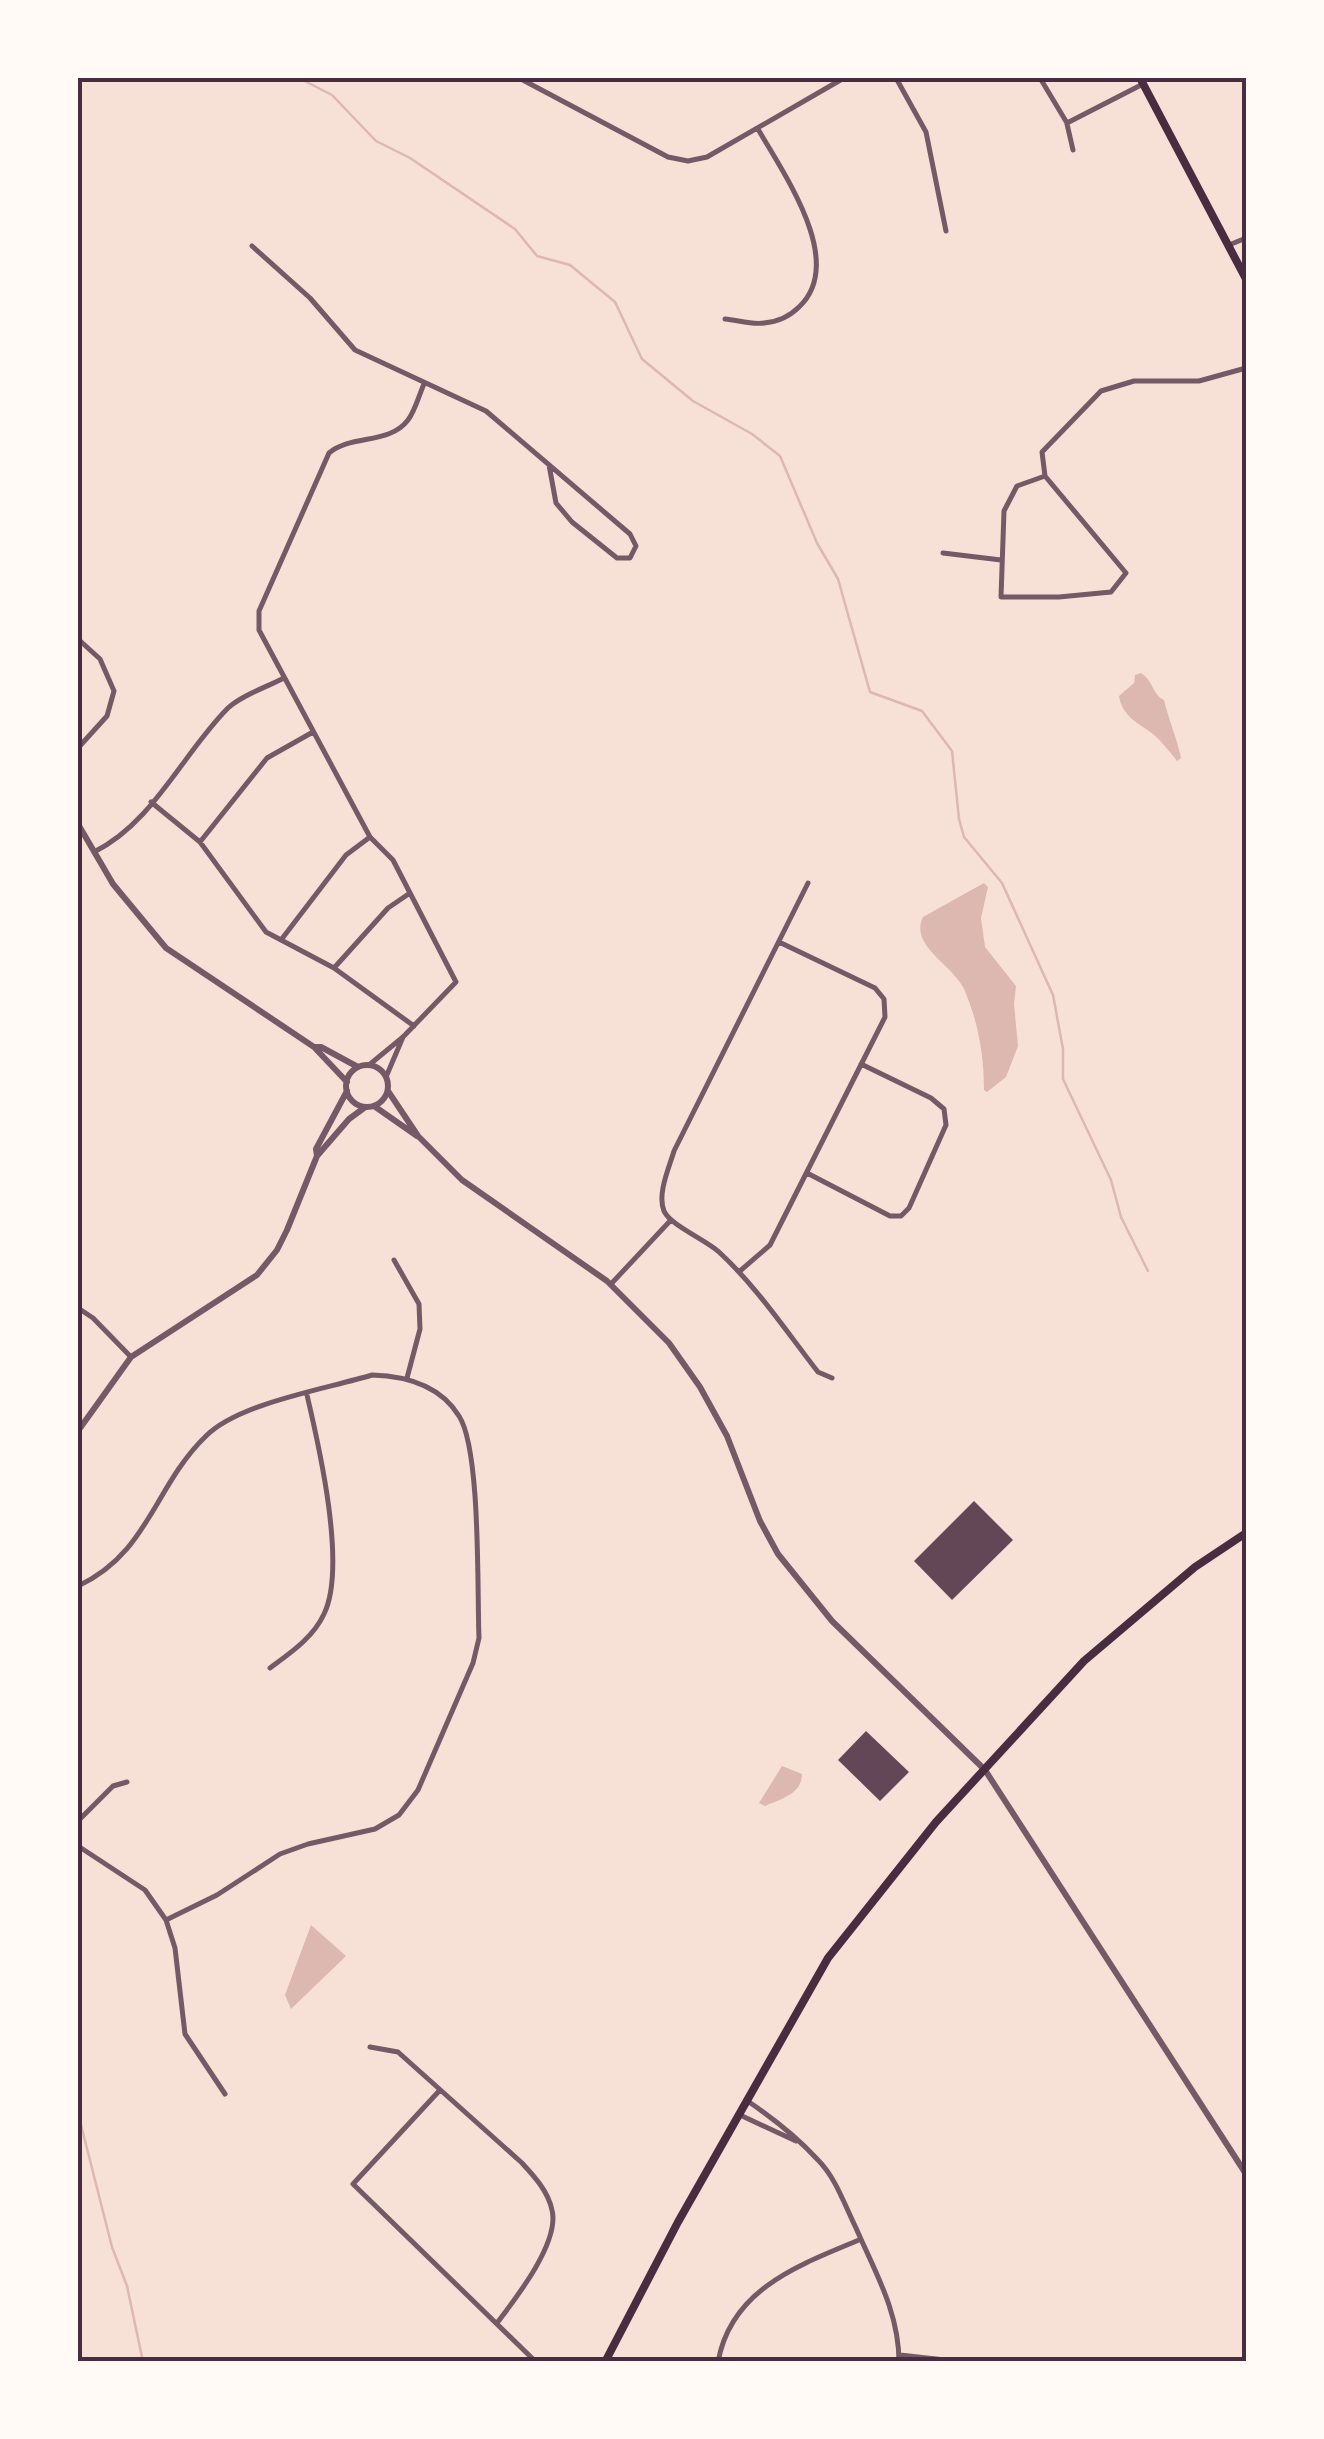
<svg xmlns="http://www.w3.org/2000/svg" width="1324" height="2439" font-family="'Asap Condensed',sans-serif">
<rect width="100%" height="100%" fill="#f7e1d7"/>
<path fill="#dcb8b0" d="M1141,673C1153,680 1152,694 1164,700C1169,721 1177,738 1181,758L1177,761C1170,752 1162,742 1153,734C1138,723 1122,716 1119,696L1134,683L1135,675Z
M984,883L988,887L981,918L985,947L1016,986L1014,1004L1018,1046L1006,1077L987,1092L984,1090C984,1055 978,1021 964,989C953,965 909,946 923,917Z
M782,1766L802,1774C802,1794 781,1799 765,1806L759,1803Z
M311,1925L346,1956L291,2009L285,1995Z"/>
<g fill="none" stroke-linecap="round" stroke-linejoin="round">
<path stroke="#dcb8b0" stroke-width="2.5" d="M299,78L332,95L376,141L410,158L515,229L537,256L570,265L615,302L642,359L693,401L752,434L780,456L817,543L838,579L870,692L922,711L952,751L959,819L964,837L1002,883L1053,995L1063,1049V1079L1111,1180L1121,1217L1148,1271
M78,2113L112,2247L127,2286L143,2362"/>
</g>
<path fill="#644757" d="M974,1501L1013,1540L952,1600L914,1561Z
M866,1731L909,1772L880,1801L838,1760Z"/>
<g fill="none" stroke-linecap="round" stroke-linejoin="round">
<path stroke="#755966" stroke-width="5" d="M519,78L668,157L688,161L707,157L844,78
M896,78L926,132L946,231
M1040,78L1067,123L1143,84
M1067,124L1073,150
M1229,245L1246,238
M252,246L310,298L355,350L486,411L630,534L636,546L630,558H617L572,522L556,503L549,465
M725,319C737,320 752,325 764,323C777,322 790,316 799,307C847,262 783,173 758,129
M1045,476L1017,486L1004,511L1001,597H1059L1111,592L1126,573L1045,476L1042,452L1101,391L1134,381H1199L1246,368
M943,553L1001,560
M78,639L100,659L114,691L107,716L78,748
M151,802L200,842L266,932L334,968L414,1026
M200,842L267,758L313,732
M94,852C153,823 183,753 228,708C242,695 267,687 284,678
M808,883L674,1151C669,1168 657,1194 664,1211C670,1225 706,1240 719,1252C757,1287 786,1331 818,1372L832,1378
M281,940L346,855L370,837
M334,968L388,908L410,893
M369,1065L403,1037L456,982L393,860L370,837L259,630V611L329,453C352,434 389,445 408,420C415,411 419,395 424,384
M386,1077L403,1037
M807,1173L890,1216H901L909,1208L946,1125L944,1109L931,1098L861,1064
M394,1260L419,1304L420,1329L407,1378
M740,1271L770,1245L885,1017L884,999L875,988L779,942
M611,1284L670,1221
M78,1308L93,1318L131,1357
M78,1586C149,1553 154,1486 206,1436C239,1403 326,1389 372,1375C406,1376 440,1385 459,1416C481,1450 477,1591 479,1638L473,1663L418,1790L399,1815L375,1829L308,1844L280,1854L217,1895L166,1920
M270,1668C290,1653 313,1638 324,1614C347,1567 319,1446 307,1395
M78,1821L113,1786L127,1782
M78,1846L145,1890L166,1920L175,1948L185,2034L225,2094
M370,2047L398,2052L522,2163C534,2176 548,2191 552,2210C560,2242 516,2298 497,2323
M440,2090L353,2184L536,2362
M746,2100C773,2118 796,2136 818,2160C836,2178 845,2206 856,2228C875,2272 899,2312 899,2362
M740,2115L796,2141
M900,2355L963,2362
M718,2362C731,2289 799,2265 859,2240"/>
<path stroke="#755966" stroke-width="6" d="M78,824L113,884L166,948L314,1047H321L358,1067
M314,1047L347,1082
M346 1086a21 21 0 1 1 42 0a21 21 0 1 1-42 0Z
M388,1091L418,1136L462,1180L607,1281L669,1343L700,1387L727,1436L760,1521L778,1554L832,1621L985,1770L1246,2174
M374,1106L417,1136
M317,1156L349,1119L364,1108
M78,1431L131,1357L257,1275L277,1250L287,1230L317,1156L316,1149L347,1091"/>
<path stroke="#4a2c40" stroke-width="8" d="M1140,78L1246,279
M605,2362L678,2222L828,1958L936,1822L1084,1661L1195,1567L1246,1533"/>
</g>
<rect width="1324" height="2439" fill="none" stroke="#fffaf5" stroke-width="160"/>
<rect x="80" y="80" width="1164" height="2279" fill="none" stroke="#4a2c40" stroke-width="4"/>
</svg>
